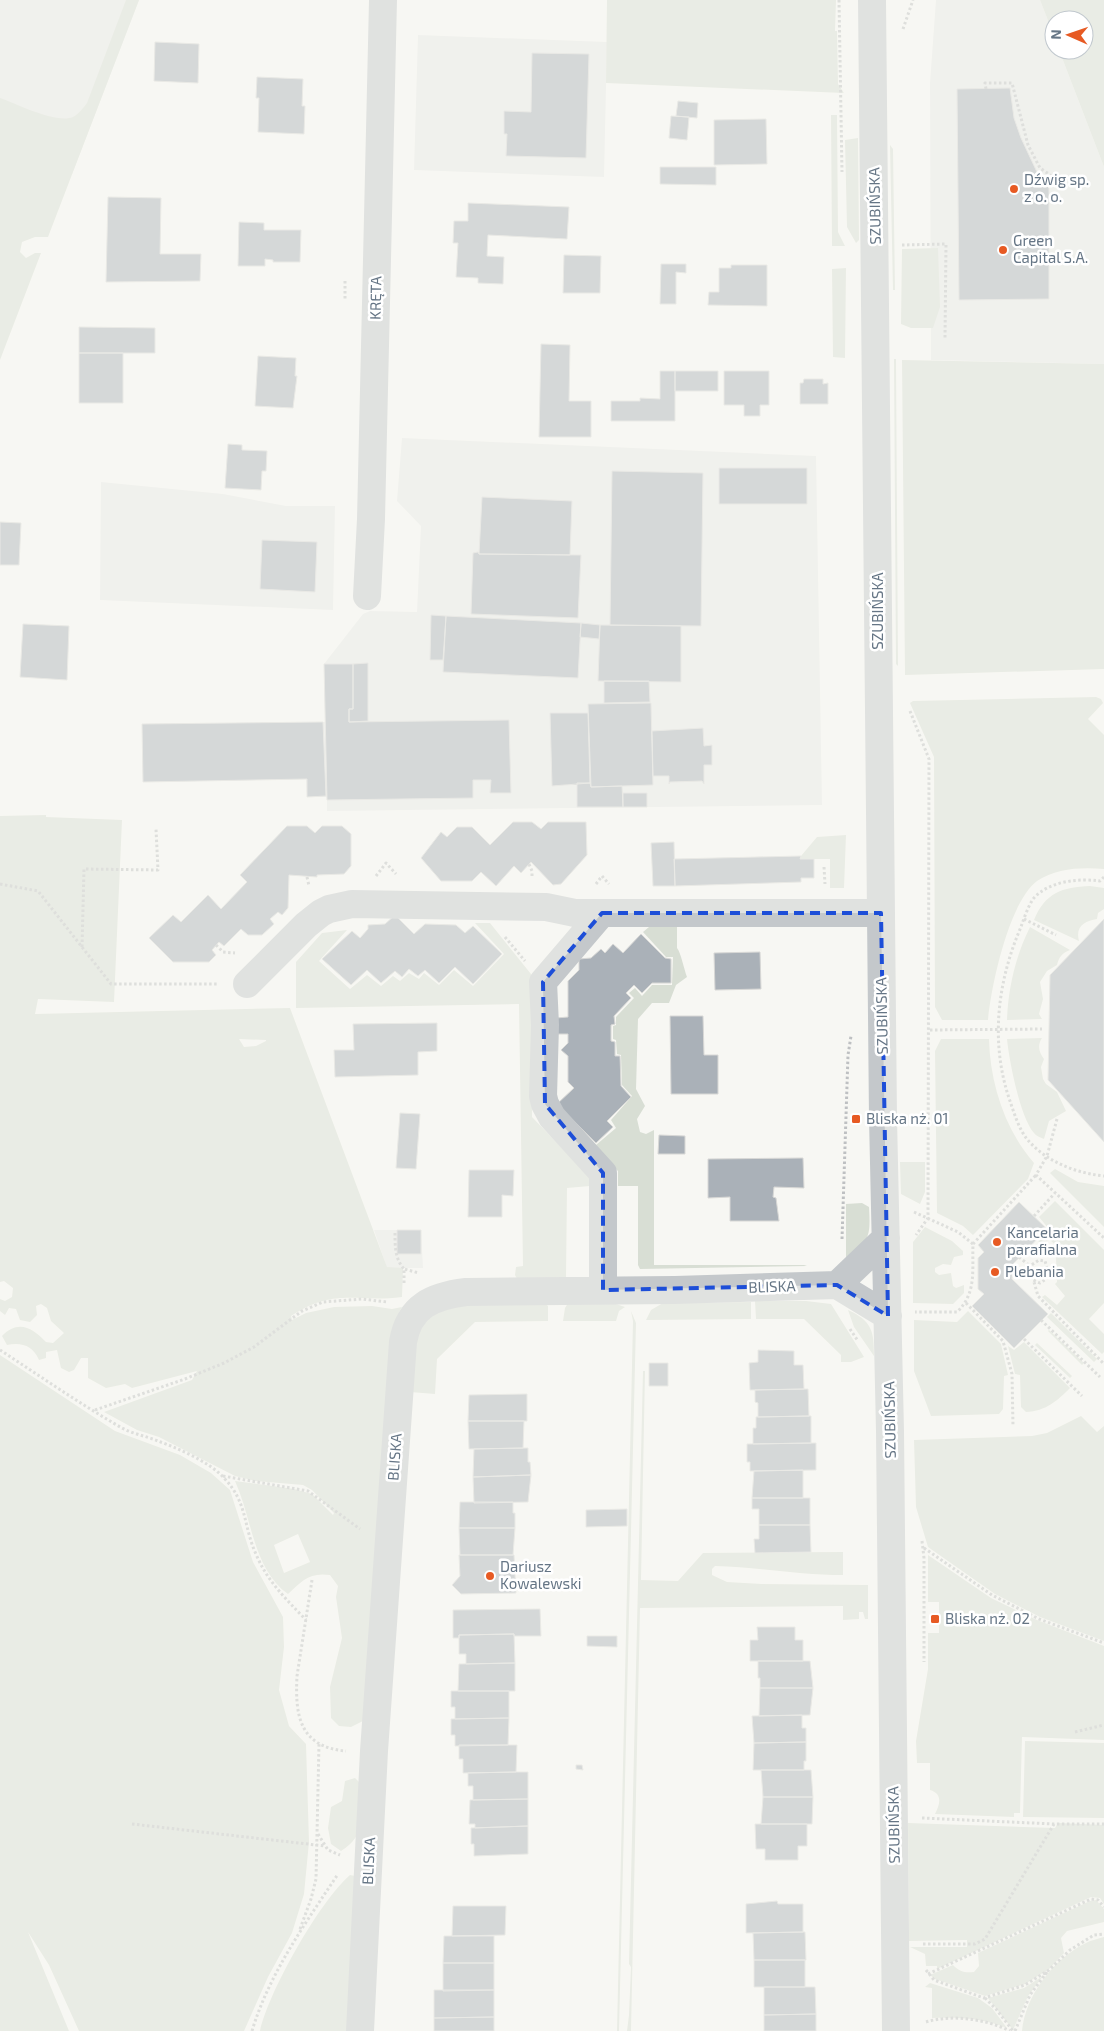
<svg xmlns="http://www.w3.org/2000/svg" width="1104" height="2031" font-family="'Exo 2',sans-serif">
<rect width="100%" height="100%" fill="#f7f7f3"/>
<path fill="#e7e8e7" d="M0,0H139L72,174L0,145Z
M936,0H1040L1054,36V50H1059L1104,167V364L931,360L930,83Z
M418,35L607,42L604,177L414,170Z
M402,438L816,456L822,805L327,811V797H307L306,779L143,782L142,724L325,722L324,664L363,614L370,611L417,612L421,526L397,501Z
M101,482L223,494L286,506H335L333,610L100,600Z
M374,1230H421L423,1268H387Z"/>
<path fill="#d8ded4" fill-rule="evenodd" d="M126,0H139L48,237H35L22,242L20,252L26,258L35,253H41L0,360V98C17,104 56,124 73,117C79,114 83,108 87,103Z
M607,0H836L835,31H837L838,84L844,93L606,83Z
M1040,0H1104V167L1059,50H1084V20H1054V36Z
M831,115H837L838,232L845,246H832Z
M858,138L859,240L856,243L847,227L845,140Z
M890,145L893,149L895,290H893Z
M938,248L940,307L933,328H911L901,324L902,249Z
M846,268L845,358L833,357L832,269Z
M894,359H896L898,666L896,664Z
M902,360L1104,364V669L905,675Z
M1096,697L1101,699L1103,703L1088,719L1104,735V869C1082,867 1056,868 1037,881C1009,902 991,986 988,1020H942L935,1007L934,757L910,703L913,701Z
M46,815V817L122,820L114,1002L38,999L35,1014L290,1008L387,1267L403,1268L402,1297C356,1303 336,1287 291,1316L292,1320L306,1313L334,1307L372,1306L392,1309L402,1307L397,1316L367,1719L351,1727L339,1726L331,1718L330,1687L342,1638L336,1597L338,1586L330,1575C309,1572 302,1581 288,1594C253,1569 252,1518 235,1481L294,1489L312,1494L333,1515L334,1513L312,1490L303,1485L256,1481L235,1476L159,1437L137,1430L104,1412L192,1380L197,1371L132,1388L125,1384L106,1388L88,1378V1358H81L74,1370L69,1372L61,1368L57,1350L46,1352V1358L39,1360C33,1346 22,1342 7,1345L2,1336C18,1319 33,1328 46,1342L53,1343L64,1333L51,1321L47,1308L41,1304L36,1306L37,1315L30,1322L20,1320L16,1309L9,1308L5,1315L0,1311V1299L5,1301L12,1297L13,1288L4,1281L0,1282V816ZM239,1039L266,1040V1041L256,1046L244,1047ZM298,1534L310,1562L284,1573L274,1545Z
M846,835L844,888H830V859H800L801,856L817,837Z
M1090,886L1104,888V909L1098,913L1097,919C1085,921 1075,926 1079,941L1034,920C1045,893 1062,887 1090,886Z
M475,923H490L531,974L532,1117L590,1177V1186L567,1188L566,1279H517L515,1275L516,1267L523,1266L519,1004L296,1008V962L322,933L347,930L319,961L350,989L367,975L381,986L393,976L400,981L409,973L419,979L424,973L439,985L454,970L473,986L504,954Z
M677,926V948C681,953 684,969 687,977L676,985L669,1003H652L638,1019L636,1089L645,1106L637,1119L640,1132L646,1134L654,1130V1265H804L807,1266L640,1269L638,1265V1186H618V1171L562,1118L596,1145L616,1128L611,1120L632,1096L622,1085L621,1055L617,1054L616,1040L613,1039V1026L616,1025V1017L634,998L629,993L635,988L642,996L652,985H672L673,957H666L643,932L649,927Z
M1030,927L1070,950C1062,953 1059,957 1057,965L1047,971L1040,982L1043,999L1039,1014L1042,1019L1007,1020C1008,988 1016,955 1030,927Z
M1042,1038C1037,1046 1039,1052 1044,1059L1041,1067L1043,1079L1046,1084L1057,1092L1066,1111L1049,1121L1044,1139C1040,1137 1036,1136 1034,1133C1020,1117 1009,1060 1007,1039Z
M941,1039H989C990,1083 1005,1130 1034,1163L1028,1179L973,1235L963,1226L937,1213L935,1051Z
M900,1162H925V1192L920,1204L901,1194Z
M1055,1169L1078,1182L1104,1186V1227L1050,1173Z
M1055,1201L1104,1250V1303L1089,1319L1104,1334V1352L1102,1354L1042,1297L1045,1295L1057,1305L1065,1296L1055,1284L1057,1282L1056,1258L1061,1250L1049,1239L1043,1245L1038,1241L1049,1229L1039,1217Z
M862,1203L869,1207C871,1241 868,1238 846,1263V1204Z
M925,1227L952,1241L963,1251V1255L954,1257L951,1265L943,1264L935,1268V1272L939,1275L951,1273L953,1286L956,1288L964,1285V1293L953,1304L913,1303V1242Z
M755,1301H806L831,1304L864,1357L851,1362H841V1355L804,1319H756Z
M751,1302V1319L646,1320L651,1310L663,1303Z
M453,1303H544L548,1306V1321L475,1322L437,1359L435,1394L410,1392L414,1339L427,1316Z
M568,1303L616,1304L625,1307L619,1311L616,1321H563L565,1308Z
M848,1310C872,1321 874,1331 874,1356L854,1327Z
M631,1311L636,1323L619,2031H617L633,1321Z
M968,1311L1001,1344L1008,1375L1004,1376L1003,1409L999,1414L931,1416L914,1371V1320L957,1322Z
M1051,1313L1097,1359L1094,1362L1047,1317Z
M1049,1330L1084,1363L1082,1365L1048,1331Z
M1024,1342L1070,1388C1057,1401 1046,1411 1026,1412L1021,1407L1020,1375L1015,1374L1008,1346L1014,1350Z
M1037,1343L1072,1376L1070,1378L1035,1345Z
M0,1355L115,1431L180,1455L211,1473L230,1490L253,1562L283,1617L284,1647L279,1690L289,1726L306,1744L309,1842L304,1894L292,1933L268,1977L244,2031H79L49,1965L28,1932L69,2031H0Z
M643,1371H645L641,1580L678,1581L703,1553L843,1552V1575C800,1575 758,1567 715,1566L712,1569V1575L727,1582L762,1584L868,1585V1619H865L863,1612H859V1619L843,1620V1606L640,1608L631,2031H627L629,2015L631,1967L629,1964Z
M1081,1416L1097,1432L1104,1426V1641L1040,1617L995,1594L928,1547L916,1507L914,1440L1032,1436L1047,1433Z
M928,1555L991,1598L1037,1620L1104,1646V1740L1022,1737L1020,1813H1014V1817L935,1814C940,1804 943,1794 930,1790V1763H917L916,1741L928,1669V1633H939V1602H928Z
M1025,1741L1104,1743V1818L1023,1817Z
M355,1778L363,1786C362,1814 367,1835 341,1851L331,1844L328,1828L331,1807L342,1801L345,1781Z
M908,1823L1055,1828L1058,1823L1104,1825V1904L1100,1898L1091,1897L937,1969V1966H926L925,1954L910,1947H967V1940L909,1941Z
M350,1875L355,1876L349,2031H260C269,1991 319,1902 350,1875Z
M1096,1900L1104,1909V1922L1067,1931L1061,1938L1064,1953L1049,1969L1025,1984L985,1996L935,1979L930,1975L953,1965C960,1972 965,1973 974,1972L979,1966L978,1953L1090,1901Z
M1104,1937V2031H1022C1025,1996 1054,1958 1086,1943C1091,1940 1098,1939 1104,1937Z
M1043,1976L1028,1996L1013,2030L988,1998L1024,1988Z
M930,1983L978,1998L992,2008L1007,2028C982,2018 959,2017 932,2018V1988L925,1987Z"/>
<path fill="#aab1b8" stroke="#d8d8d6" d="M155,42L199,44L198,83L154,81Z
M532,53L589,54L586,158L506,156L507,134H504V111L531,112Z
M257,77L303,79L302,106H305L304,134L258,132L259,98H256Z
M1010,88L1014,118L1021,138L1037,172L1049,188V299L959,300L957,89Z
M678,101L698,103L697,118L676,116Z
M671,116L689,117L687,140L669,138Z
M766,119L767,164L714,165V120Z
M660,167H716V185L660,184Z
M108,197L161,198L160,254H201L200,281L106,282Z
M468,203L569,207L567,239L488,235L487,256L504,257L503,284L478,283V278L456,277L458,243H453L454,221H468Z
M239,222L264,223V230H301L300,262H273V260L265,259V266H238Z
M564,255L601,256L600,293H563Z
M661,264H686V273L676,272V304H660Z
M731,265H767V306L708,305L709,292H719V268H731Z
M79,327L155,328V353H79Z
M541,344L570,345L569,401H591V437H539Z
M79,353H123V403H79Z
M258,356L296,358L295,376H297L293,408L255,406Z
M660,371H675V421H611V401H640V398L660,399Z
M675,371H718V391H675Z
M724,371H769V405H760V416H744V405H724Z
M804,379H823V384L828,383V404H800V383H803Z
M228,444L242,445V450L267,451L266,471H262L261,490L225,488Z
M719,468H807V504H719Z
M612,471L703,473L701,626L610,625Z
M482,497L572,501L570,555L479,554Z
M0,522L21,523L19,565H0Z
M262,540L317,542L315,592L260,589Z
M478,552L479,554L581,555L578,618L471,614L473,553Z
M431,615L446,616L443,660H430Z
M446,616L581,623L578,678L443,672Z
M581,623L600,625L599,639L580,637Z
M23,624L69,626L67,680L20,677Z
M600,625L681,626V682L598,681Z
M368,663V721L349,722V709H353V664Z
M324,664H353V709H349V722L509,720L511,793H490L491,780H473V798L327,800Z
M604,681H649L650,702L604,703Z
M651,703L653,785L591,787L588,704Z
M550,713H588L590,783L552,786Z
M323,722L326,796L307,797V779L143,782L142,724Z
M703,728L704,746L712,745V765H704V784L702,781L670,782L669,784V776H653L652,731Z
M577,783H590L591,787L622,786L623,807H577Z
M623,793H647V807H623Z
M513,822H532L541,829L548,822H586L587,855L561,884L553,885L531,862L521,873L514,866L496,886L481,872L472,881H441L421,858L441,832L447,837L457,827H472L490,845Z
M287,826H307L315,833L322,826H342L351,834V866L344,874L317,875V877L289,875L288,908L282,915L278,912L270,919L274,924L262,935H248L241,929L224,946L219,942L212,950L216,955L209,962H173L149,938L173,915L181,922L208,895L221,909L247,882L240,875Z
M674,842L675,886H653L651,843Z
M801,856L800,859H814V878H801V882L675,886L674,859Z
M395,915L414,934L425,924L456,925L465,933L473,926L502,954L473,984L455,967L439,983L425,970L418,976L409,969L402,977L395,971L381,983L367,970L351,985L322,959L352,931L360,938L368,929V925L385,924Z
M1104,919V1142L1048,1080L1050,975Z
M641,934L665,958L671,959V983H652L642,993L634,985L626,993L631,998L614,1016L615,1024L611,1025V1041L615,1042V1056H620L621,1086L631,1097L607,1121L613,1127L596,1143L557,1104L574,1088L568,1082V1056L561,1050L568,1043V1034H556V1018L568,1017V981L579,970V959L591,958L601,949L605,953L613,944L623,953Z
M760,952L761,989L715,990L714,953Z
M670,1016H703L704,1055H718V1094H671Z
M437,1023V1051L418,1052V1075L335,1077L334,1050H354L353,1024Z
M400,1113L420,1114L416,1169L396,1168Z
M659,1135L685,1136V1154H658Z
M803,1158L804,1188L774,1187L773,1197L776,1198L779,1221H730V1197L708,1198V1159Z
M469,1170H514L513,1196L502,1195V1217H468Z
M1019,1202L1047,1229L1013,1264L1012,1279L1048,1314L1014,1348L972,1306L984,1294L978,1289V1258L984,1252L978,1245Z
M397,1230H421V1254H397Z
M758,1350L794,1351V1365H803L804,1389L750,1390L749,1363L758,1362Z
M649,1363H668V1386H649Z
M808,1389L809,1416L758,1417V1403L755,1402V1390Z
M527,1394V1421H468L469,1395Z
M811,1416V1443L753,1444V1428H756V1417Z
M468,1421H524L523,1448L469,1449Z
M816,1443V1470L750,1471V1462H747V1444Z
M528,1448V1462H530L531,1475L473,1477L474,1449Z
M803,1470V1498H752L754,1471Z
M531,1475L528,1502L474,1503L473,1477Z
M752,1498H810V1525H759V1509H752Z
M460,1502H513V1513H515V1528H459Z
M627,1509V1526L586,1527V1510Z
M759,1525H810L811,1552L755,1553L754,1539H759Z
M459,1528H515L513,1555H460Z
M459,1555H514L516,1593L461,1594L452,1585L460,1576Z
M540,1609L541,1636H514V1634L459,1635V1638H453V1610Z
M757,1627H795V1640H803V1661H750V1640H758Z
M514,1634L515,1663L466,1664V1654H459V1635Z
M587,1636H617V1647L587,1646Z
M758,1661H810L813,1688H760V1678H758Z
M515,1663V1691H458L459,1664Z
M760,1688H813L810,1715L759,1716Z
M451,1691H509V1718L455,1719V1707H451Z
M802,1715V1728H806V1742L754,1743L752,1716Z
M509,1718L508,1745L455,1746V1735H451V1719Z
M806,1742V1761H804V1770H753L754,1743Z
M459,1745H517L516,1772L463,1773V1759H459Z
M576,1765H582L583,1770L576,1769Z
M761,1770H811L813,1797H763Z
M516,1772H528V1799L473,1800V1786H468V1773Z
M763,1797H813L812,1824H761Z
M528,1799V1826L475,1828V1824H469L470,1800Z
M755,1824H807V1846H798V1860H765V1849H756Z
M528,1826V1854L474,1856V1844H471V1828Z
M777,1901L778,1904H803V1932L746,1933V1904Z
M453,1906H506L505,1935L452,1936Z
M805,1932L806,1960H754L753,1933Z
M444,1936H494V1963H443Z
M754,1960H805V1987H754Z
M443,1963H494V1990L443,1991Z
M764,1987H815L816,2014L764,2015Z
M434,1990H494V2017L434,2018Z
M816,2014V2031H764V2015Z
M494,2017V2031H434V2018Z"/>
<g fill="none" stroke-linecap="round" stroke-linejoin="round">
<path stroke="#bec0c2" stroke-width="3" stroke-dasharray="2.5 2.5" stroke-linecap="butt" d="M839,0L842,172
M903,29L913,0
M986,89L985,83H1012L1028,145L1040,168L1056,179
M902,245L946,244L945,338
M345,281V299
M910,711L929,759L928,1218L916,1235
M529,864L532,871V878
M824,867L825,884
M376,876L386,863L396,874
M307,877L309,886
M1104,877L1100,881C1079,878 1048,881 1033,899C1028,907 1024,918 1021,927C997,982 990,1044 1010,1101C1014,1113 1019,1129 1027,1139C1046,1162 1076,1173 1104,1176
M0,884L38,891L111,984H218
M596,884L602,876L609,884
M1024,919L1056,935
M505,937L525,961
M216,945L223,952L235,953
M82,947L84,869L158,870L156,829
M930,1030L1042,1029
M1057,1119L1047,1156L1036,1175L1104,1238
M914,1212L958,1232L973,1244C972,1270 977,1293 957,1312H915
M1034,1216L1055,1193
M395,1233C395,1246 395,1259 404,1269
M842,1239L848,1055L851,1036
M973,1244L1036,1175
M1019,1257L1030,1266C1026,1274 1032,1281 1040,1283L1046,1279L1048,1271L1045,1261L1039,1260L1030,1266
M1034,1282L1038,1296L1104,1364
M404,1283V1269L419,1273
M966,1303L1003,1341L1012,1374L1013,1426
M1041,1320L1100,1377
M850,1329L858,1341
M1024,1339L1082,1396
M0,1350C40,1376 80,1404 122,1428C133,1434 146,1436 158,1441C177,1448 210,1462 224,1478C248,1503 243,1526 256,1554C267,1581 286,1599 306,1620
M95,1410L185,1379L224,1363L254,1347L302,1311L323,1302L362,1299L387,1302
M223,1476L308,1491L360,1529
M922,1541L924,1558V1662
M924,1548L992,1595L1039,1619L1104,1643
M312,1580L297,1676C295,1715 299,1747 346,1751
M1075,1732L1104,1725
M922,1818L1054,1824H1104
M132,1824L325,1846
M318,1834L328,1850L340,1855
M300,1929L311,1899L316,1879L319,1744
M923,1944H975L985,1939L1054,1824
M926,1970L934,1980L984,1998L1025,1985L1049,1970L1070,1950L1094,1935L1104,1934
M928,1974L1091,1899L1098,1900L1104,1907
M985,1998L996,2009L1013,2031
M926,2022C952,2014 986,2019 1010,2031
M252,2031C269,1974 305,1924 338,1874
M1015,2031L1030,1995L1047,1972"/>
<path stroke="#c4c8cb" stroke-width="28" d="M872,0L883,1118L890,1431L896,2031
M367,596L371,519L383,0
M602,913L543,982L545,1025L543,1096L545,1104L552,1117L603,1173V1290
M247,984L306,925L321,913L329,909L352,904L546,907L575,913H881
M837,1285L886,1238
M360,2031L374,1751L403,1342C409,1306 433,1296 466,1292L675,1290L837,1285L888,1316"/>
</g>
<path d="M0 0H1104V2031H0ZM602,913H881L888,1316L837,1285L603,1290V1173L545,1104L543,982Z" fill="#f7f7f3" fill-opacity=".55" fill-rule="evenodd"/>
<path fill="none" stroke="#1d4ed8" stroke-width="4" stroke-dasharray="10 6" stroke-linejoin="round" d="M602,913H881L888,1316L837,1285L603,1290V1173L545,1104L543,982Z"/>
<g fill="#e75a23" stroke="#fff" stroke-width="2">
<circle cx="1014" cy="189" r="5"/>
<circle cx="1003" cy="250" r="5"/>
<rect x="851" y="1114" width="10" height="10" rx="2.5"/>
<circle cx="997" cy="1242" r="5"/>
<circle cx="995" cy="1272" r="5"/>
<circle cx="490" cy="1576" r="5"/>
<rect x="930" y="1614" width="10" height="10" rx="2.5"/>
</g>
<g text-anchor="middle" stroke-width="5" stroke-linejoin="round" paint-order="stroke">
<g font-size="15" fill="#657585" stroke="#fff" text-anchor="start">
<text x="1024" y="185">Dźwig sp.<tspan x="1024" dy="17">z o. o.</tspan></text>
<text x="1013" y="246">Green<tspan x="1013" dy="17">Capital S.A.</tspan></text>
<text x="866" y="1124">Bliska nż. 01</text>
<text x="1007" y="1238">Kancelaria<tspan x="1007" dy="17">parafialna</tspan></text>
<text x="1005" y="1277">Plebania</text>
<text x="500" y="1572">Dariusz<tspan x="500" dy="17">Kowalewski</tspan></text>
<text x="945" y="1624">Bliska nż. 02</text>
</g>
<g font-size="15" fill="#657585" stroke="#fff">
<text transform="translate(875 206) rotate(-91)" y="5">SZUBIŃSKA</text>
<text transform="translate(376 298) rotate(-89)" y="5">KRĘTA</text>
<text transform="translate(878 611) rotate(-90)" y="5">SZUBIŃSKA</text>
<text transform="translate(882 1016) rotate(-91)" y="5">SZUBIŃSKA</text>
<text transform="translate(772 1287) rotate(-2)" y="5">BLISKA</text>
<text transform="translate(890 1420) rotate(-91)" y="5">SZUBIŃSKA</text>
<text transform="translate(395 1457) rotate(-86)" y="5">BLISKA</text>
<text transform="translate(894 1825) rotate(-91)" y="5">SZUBIŃSKA</text>
<text transform="translate(369 1861) rotate(-87)" y="5">BLISKA</text>
</g>
</g>
<g transform="translate(1069 35) rotate(272)"><circle r="24" fill="#ffffff" stroke="#c1c8ce"/>
<path d="M0-4L9 19L0 12L-9 19Z" fill="#e75a23"/>
<text y="-8" font-size="14" font-weight="bold" text-anchor="middle" fill="#657585">N</text>
</g>
</svg>
